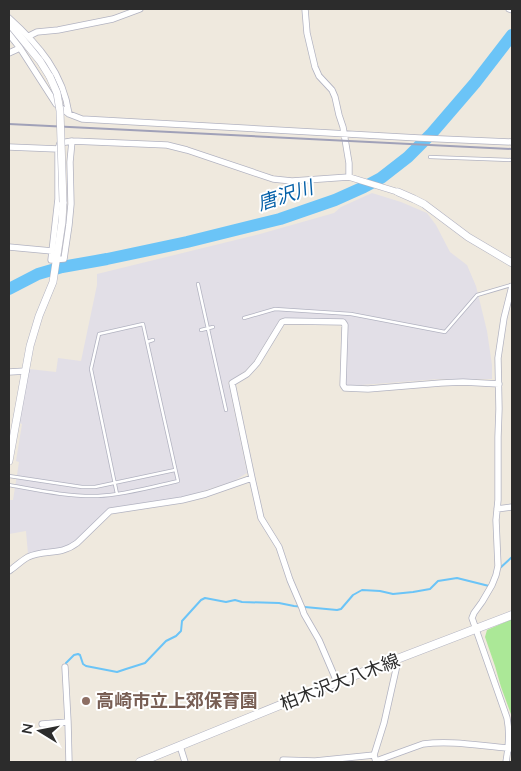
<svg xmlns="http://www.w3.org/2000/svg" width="521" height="771" font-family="Mulish,'Noto Sans JP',sans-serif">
<rect width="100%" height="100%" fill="#efe9de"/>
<path fill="#e2dfe7" d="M372,193L401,202L427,213L436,225L450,252L467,265L476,286L487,331L492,365V379H440L348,386L345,384L347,321L284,318L280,319L254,361L245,371L228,382L247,473L234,481L181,498L109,508L76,541L71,544L58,549L38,551L28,554L26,531L9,534V500H13L19,462L16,461L22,424L19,423L29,369L56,372L58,358L81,361L97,285V274L260,234L334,213L341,207Z"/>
<path fill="#abe897" d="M512,619V717L501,687L495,666L485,637L487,630Z"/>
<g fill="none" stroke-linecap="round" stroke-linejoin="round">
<path stroke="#6bc4f7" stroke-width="2" d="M499,569L512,557
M66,663L74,655L78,654L80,655L83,664L86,666L117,672L126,669L145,663L166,641L176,636L181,631L182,621L201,600L205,598L226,602L235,600L242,602L279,603L294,606L337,610L341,609L353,595L362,590L380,591L393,594L413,592L430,589L438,581L457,578L489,586"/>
<path stroke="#6bc4f7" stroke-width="12" d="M9,289L38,274L62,267L107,259L187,242L280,219L335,200L364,187L381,178L408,157L432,133L475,83L512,35"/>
<defs>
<path id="service" d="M430,157L512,160
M198,284L226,410
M244,318L275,309L351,314L445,332L477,295L511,285
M201,330L213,327
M147,342L153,340
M9,476L82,487H95L175,470
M9,485C37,490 69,497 98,496C124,495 152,487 178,481L143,324L99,334L91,369L117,494"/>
<path id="minor" d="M305,9L307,33L315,67L319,76L332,90L335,97L339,115L343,127L349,163V177
M509,9L512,10
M9,18C39,45 63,73 69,114
M9,34L20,48L56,104L69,114L82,119L419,138L512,142
M29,36L37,32L58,30L113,19L140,9
M9,53L20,48
M72,141L70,162L71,204L69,225L64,259L51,260L58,199V149L60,143L72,141L167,145L187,150L273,179L292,181L349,177L398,192
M9,147L58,149
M9,247L52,251
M9,372L26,371
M252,478L261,518L279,547L290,580L302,608L304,614L319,640L337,682
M497,509L512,507
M9,571C15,567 21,561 28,557C45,549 60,556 77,543L110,511L182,500L206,494L252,478L232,383L247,374L257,363L282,322L285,321L343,322L345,325L343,385L345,388L368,389L441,383L463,382L499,384
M65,667L68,722L69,762
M42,724L68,722
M180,746L185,762
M283,760L315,761L374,755
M376,761L423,744C451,740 481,746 509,748
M376,762L374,755L384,723L397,665L394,660
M506,762C509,747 510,733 507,718L472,618L474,613L482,602L492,585L496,575L498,566L496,520L498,500V437L499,409L498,358L504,318L512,286"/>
<path id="tertiary" d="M9,23L40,61L50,77
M398,192L414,199L424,204L468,237L512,263
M9,461L30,346L39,316L53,282L62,222L63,202
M509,748H512"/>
<path id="secondary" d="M140,762L337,682L512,615"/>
</defs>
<use href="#service" stroke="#b2b3c1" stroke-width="4"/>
<use href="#minor" stroke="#b2b3c1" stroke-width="7"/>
<use href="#tertiary" stroke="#b2b3c1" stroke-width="8"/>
<use href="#secondary" stroke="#b2b3c1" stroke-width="9"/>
<use href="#service" stroke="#fff" stroke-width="2.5"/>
<use href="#minor" stroke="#fff" stroke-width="5.5"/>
<use href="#tertiary" stroke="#fff" stroke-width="7"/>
<use href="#secondary" stroke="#fff" stroke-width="8"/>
<path stroke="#a0a1b8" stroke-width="2" d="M9,124L512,149"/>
<defs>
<path id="tertiary-bridge" d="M50,77L57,93L60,111L63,202"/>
</defs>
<use href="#tertiary-bridge" stroke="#b2b3c1" stroke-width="8" stroke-linecap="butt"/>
<use href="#tertiary-bridge" stroke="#fff" stroke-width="7"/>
</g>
<circle fill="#8d6e63" stroke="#fff" stroke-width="2" cx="86" cy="701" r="5"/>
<g text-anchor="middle" stroke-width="4" stroke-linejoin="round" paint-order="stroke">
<g font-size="18" fill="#2c2c2c" stroke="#fff">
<text transform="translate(340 682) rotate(-21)" y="6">柏木沢大八木線</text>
</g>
<g font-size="18" font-weight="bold" fill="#785e54" stroke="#fff" text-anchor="start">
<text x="96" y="707">高崎市立上郊保育園</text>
</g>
<g font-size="19" font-style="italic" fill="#0460a8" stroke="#fff">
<text transform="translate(285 195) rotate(-18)" y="7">唐沢川</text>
</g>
</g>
<rect width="521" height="771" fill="none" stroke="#2c2c2c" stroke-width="20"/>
<g transform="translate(40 731) rotate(280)" stroke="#ffffff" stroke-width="4" paint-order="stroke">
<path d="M0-4L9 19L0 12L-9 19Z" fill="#2c2c2c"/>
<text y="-8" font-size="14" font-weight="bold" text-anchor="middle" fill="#2c2c2c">N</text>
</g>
</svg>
